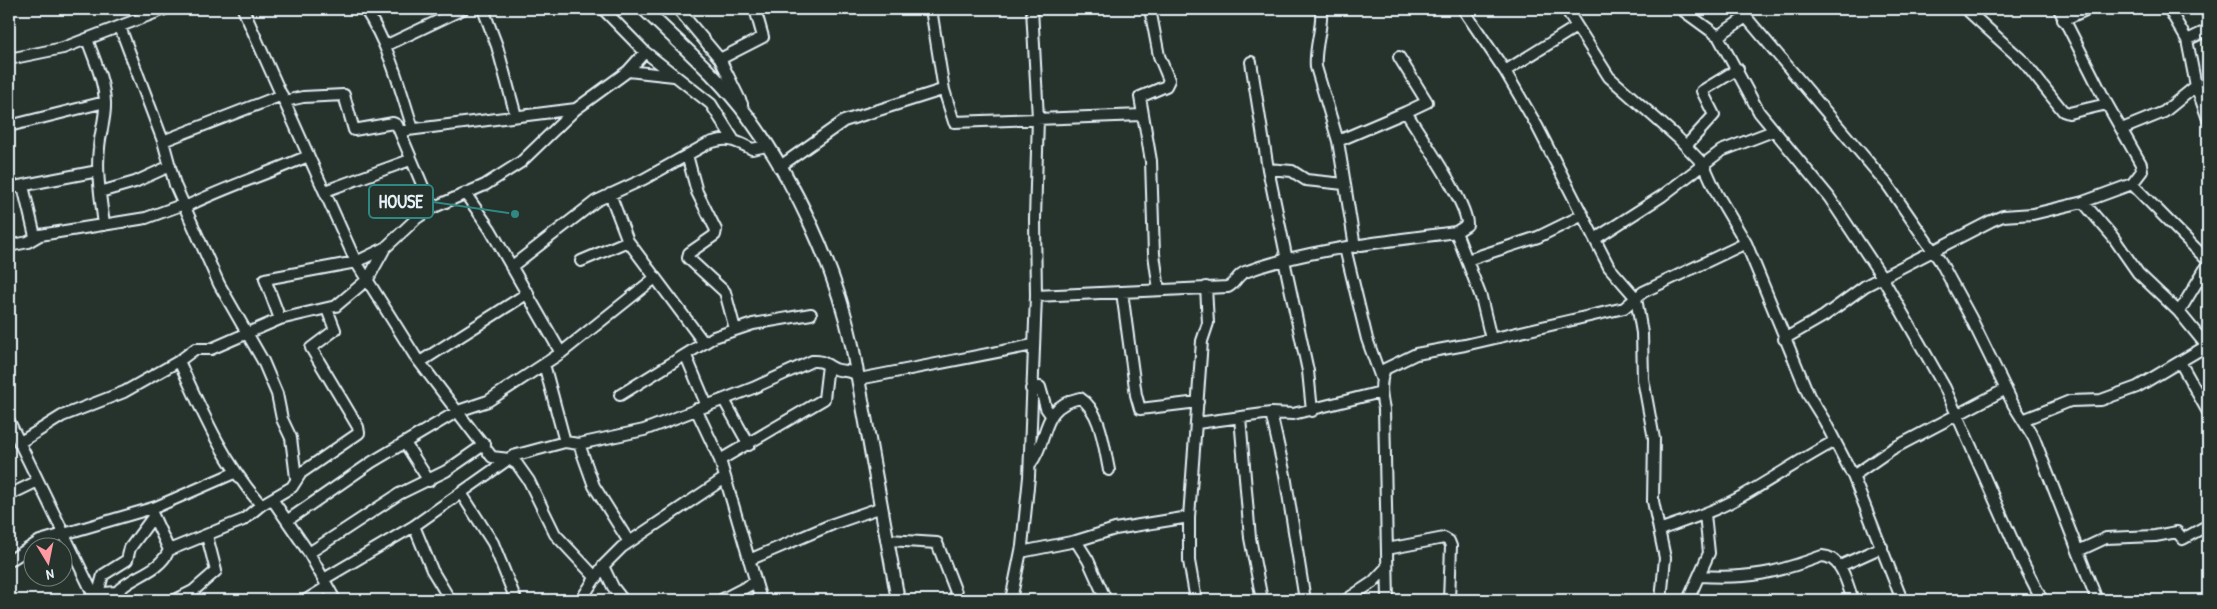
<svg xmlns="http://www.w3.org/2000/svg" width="2217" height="609" font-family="'Patrick Hand',sans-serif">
<rect width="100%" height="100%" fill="#26332d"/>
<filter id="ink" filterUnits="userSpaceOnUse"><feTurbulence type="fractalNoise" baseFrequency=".02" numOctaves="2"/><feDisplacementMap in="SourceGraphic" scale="10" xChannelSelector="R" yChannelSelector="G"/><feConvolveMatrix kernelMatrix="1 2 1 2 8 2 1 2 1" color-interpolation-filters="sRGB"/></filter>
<g filter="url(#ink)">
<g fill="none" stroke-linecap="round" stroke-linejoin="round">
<defs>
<path id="minor" d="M243,9L356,262L415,356L492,457L509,459L517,464L529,481L555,534L596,578
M365,9C389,45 400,88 413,129
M483,9L497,46L516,116
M603,9L645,52L711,104L733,139
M678,9L720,59L742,104
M931,9L944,90
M1150,9L1159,56L1169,80L1166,86L1140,97L1151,161L1154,254L1159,290
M1321,9C1323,29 1314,47 1316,67L1338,141L1355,247
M1463,9L1505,71L1537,126L1609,267L1636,298L1642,333L1643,379L1654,439L1653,501L1665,558L1661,600
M1566,9L1609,77L1678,138L1704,165L1717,194L1746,243L1809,396L1824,420L1853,476L1902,600
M1681,9L1718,36L1759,112L1829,197L1882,277L1945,388L2020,557L2042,600
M1966,9L2024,62L2063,111L2069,113L2107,104
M2169,9L2187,40L2196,86L2208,119
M2207,9L2208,16
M1746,17L1887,184L1940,261L1971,318L2013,404L2034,438L2097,600
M2063,20L2088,9
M120,27L163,141L175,185L219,284L263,361L277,394L282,419L291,438L296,478
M1718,36L1746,17L1747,9
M87,39C94,59 104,80 105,102C106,118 100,132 99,148C96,173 101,200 104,225
M2187,40L2208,30
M385,46L463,9
M1399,57L1427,102L1406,112
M9,59L63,48L165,9
M720,59L763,37L755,9
M1251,62L1268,169L1292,171L1306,180L1344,184
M628,71L674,76
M1505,71L1576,27
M285,101L303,97L344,95L354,130L393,123L397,125L432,208
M9,126L105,102
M2122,129L2164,112L2196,86
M400,131L576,109
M163,141L282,95
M1686,146L1714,115L1702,91L1738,69
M687,155L697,192L716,230L715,235L689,253L688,258L725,292L735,329
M779,167L844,121L942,90H944L954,122L1142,115
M1268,169L1287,260
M2132,184L2208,261
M23,186L35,236
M9,188L98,171
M325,191L410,160
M100,192L135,182L170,166
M465,193L490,229L561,353
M610,194L628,241L704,343
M2083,202L2113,237L2138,273L2179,312L2206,345
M185,207C225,187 267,174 308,156
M1456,232L1481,297L1491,339
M1595,239L1662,196L1721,151L1773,131
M9,246L28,242L40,235L146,218L184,204
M1345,248L1367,339L1381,378
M1284,260L1308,371L1312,411
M1467,260L1538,237L1583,215
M581,261L628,241
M511,267L596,201L644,179L707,144C727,136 734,140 752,149L767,146
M1122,292L1136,395L1140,409L1198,402
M1036,296L1228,287C1236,283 1237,275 1245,272C1311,248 1386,242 1456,232L1467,225C1468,203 1419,134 1406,112L1338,141
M2179,312L2208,264
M280,319L265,279L356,262L385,248L417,218L432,208L485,185L521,162L576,109L628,71L645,52
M1784,339L1824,316L1865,286L1991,221L2003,216L2033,214L2083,202L2132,184L2142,171L2141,164L2107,104L2059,9
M686,356L707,406
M179,361C203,414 223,461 261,505
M420,362L528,293
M2180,362L2208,412
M544,364L565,442
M859,379L1033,345
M1031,389L1040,387L1046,408L1051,415
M620,395L714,337L753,324L811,314
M724,400L749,445
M696,409L720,460L761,600
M1271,413L1285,475L1305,600
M1240,417L1250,538L1262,600
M2023,420L2070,401L2101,400L2137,387L2208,345
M9,421L96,600
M1197,423L1271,413L1293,414L1381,392
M19,443L62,416L124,392L179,361L195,349H211L280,319L336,306L368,279L385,248
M405,443L429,481
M579,444L594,486L629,542
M720,460L824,399L828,365
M1031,463C1050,438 1039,407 1080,398C1101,411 1104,447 1109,470
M1853,476L1892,449L2006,389
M461,493L493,543L516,600
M9,495L38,481
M272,499L309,553L335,600
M152,513L169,550
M288,520L372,462L458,411L488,401L561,353L655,278
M414,526L432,570L450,600
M1659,530C1687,520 1716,511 1742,496C1774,478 1803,458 1835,441
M889,540L937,543L959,600
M1076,541L1088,560L1106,600
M1387,549L1444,538L1449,541L1451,546L1449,600
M169,550L243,520L261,505L292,487L301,473L359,433L358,427L311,348L335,330L327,309
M2078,551L2106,538L2155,536L2177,532L2183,539L2208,525
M1021,552L1076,541L1115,529L1189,517
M309,553L399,494L446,471L485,444
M749,560L833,524L882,507
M9,561L40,541L156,507L234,473
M603,566L613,587L623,600
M1840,566L1882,547
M1700,576C1750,579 1776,573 1822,556C1843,557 1847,585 1853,600
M324,579L414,526L513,456L565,442L579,444L644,430L753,388L812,361C823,360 826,365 835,369C843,372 848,369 858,375
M96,600L103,575L127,560L130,548L153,517
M97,600L104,593L117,592C132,575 159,573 169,550
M175,600L193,591L216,571L207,536
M306,600L327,587
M581,600L603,566L622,547L725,478
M721,600L754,583
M1011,600L1022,546L1029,477L1036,296L1035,219L1038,118L1032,9
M1196,600L1189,561V517L1202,341L1208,323L1206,287
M1346,600L1373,582L1387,567
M1388,600L1384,409C1381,395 1379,383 1385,369L1416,354L1465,345L1624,308L1643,292L1746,243
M1688,600L1709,553L1705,514"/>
<path id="major" d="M644,9C680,44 719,77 749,118C795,181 836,269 852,345L898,600"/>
</defs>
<use href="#minor" stroke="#e8f1f8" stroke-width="14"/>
<use href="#major" stroke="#e8f1f8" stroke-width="16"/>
<use href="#minor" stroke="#26332d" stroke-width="10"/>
<use href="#major" stroke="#26332d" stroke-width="12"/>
</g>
</g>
<path fill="none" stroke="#308883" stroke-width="2" d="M515 214L433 202"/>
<circle fill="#308883" stroke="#26332d" stroke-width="2" cx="515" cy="214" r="5"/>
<rect fill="#26332d" stroke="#308883" stroke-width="2" x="369" y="185" width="64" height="33" rx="5"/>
<g font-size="18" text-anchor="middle" font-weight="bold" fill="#e8f1f8">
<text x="401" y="208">HOUSE</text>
</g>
<rect width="2217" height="609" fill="none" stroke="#26332d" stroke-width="30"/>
<rect x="15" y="15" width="2187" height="579" fill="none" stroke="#e8f1f8" stroke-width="2" filter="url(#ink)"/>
<g transform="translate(48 562) rotate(170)"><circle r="24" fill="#26332d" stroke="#747f7e"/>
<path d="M0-4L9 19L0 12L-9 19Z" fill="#ff9aa2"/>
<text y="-8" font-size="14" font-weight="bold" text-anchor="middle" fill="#e8f1f8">N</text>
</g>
</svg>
